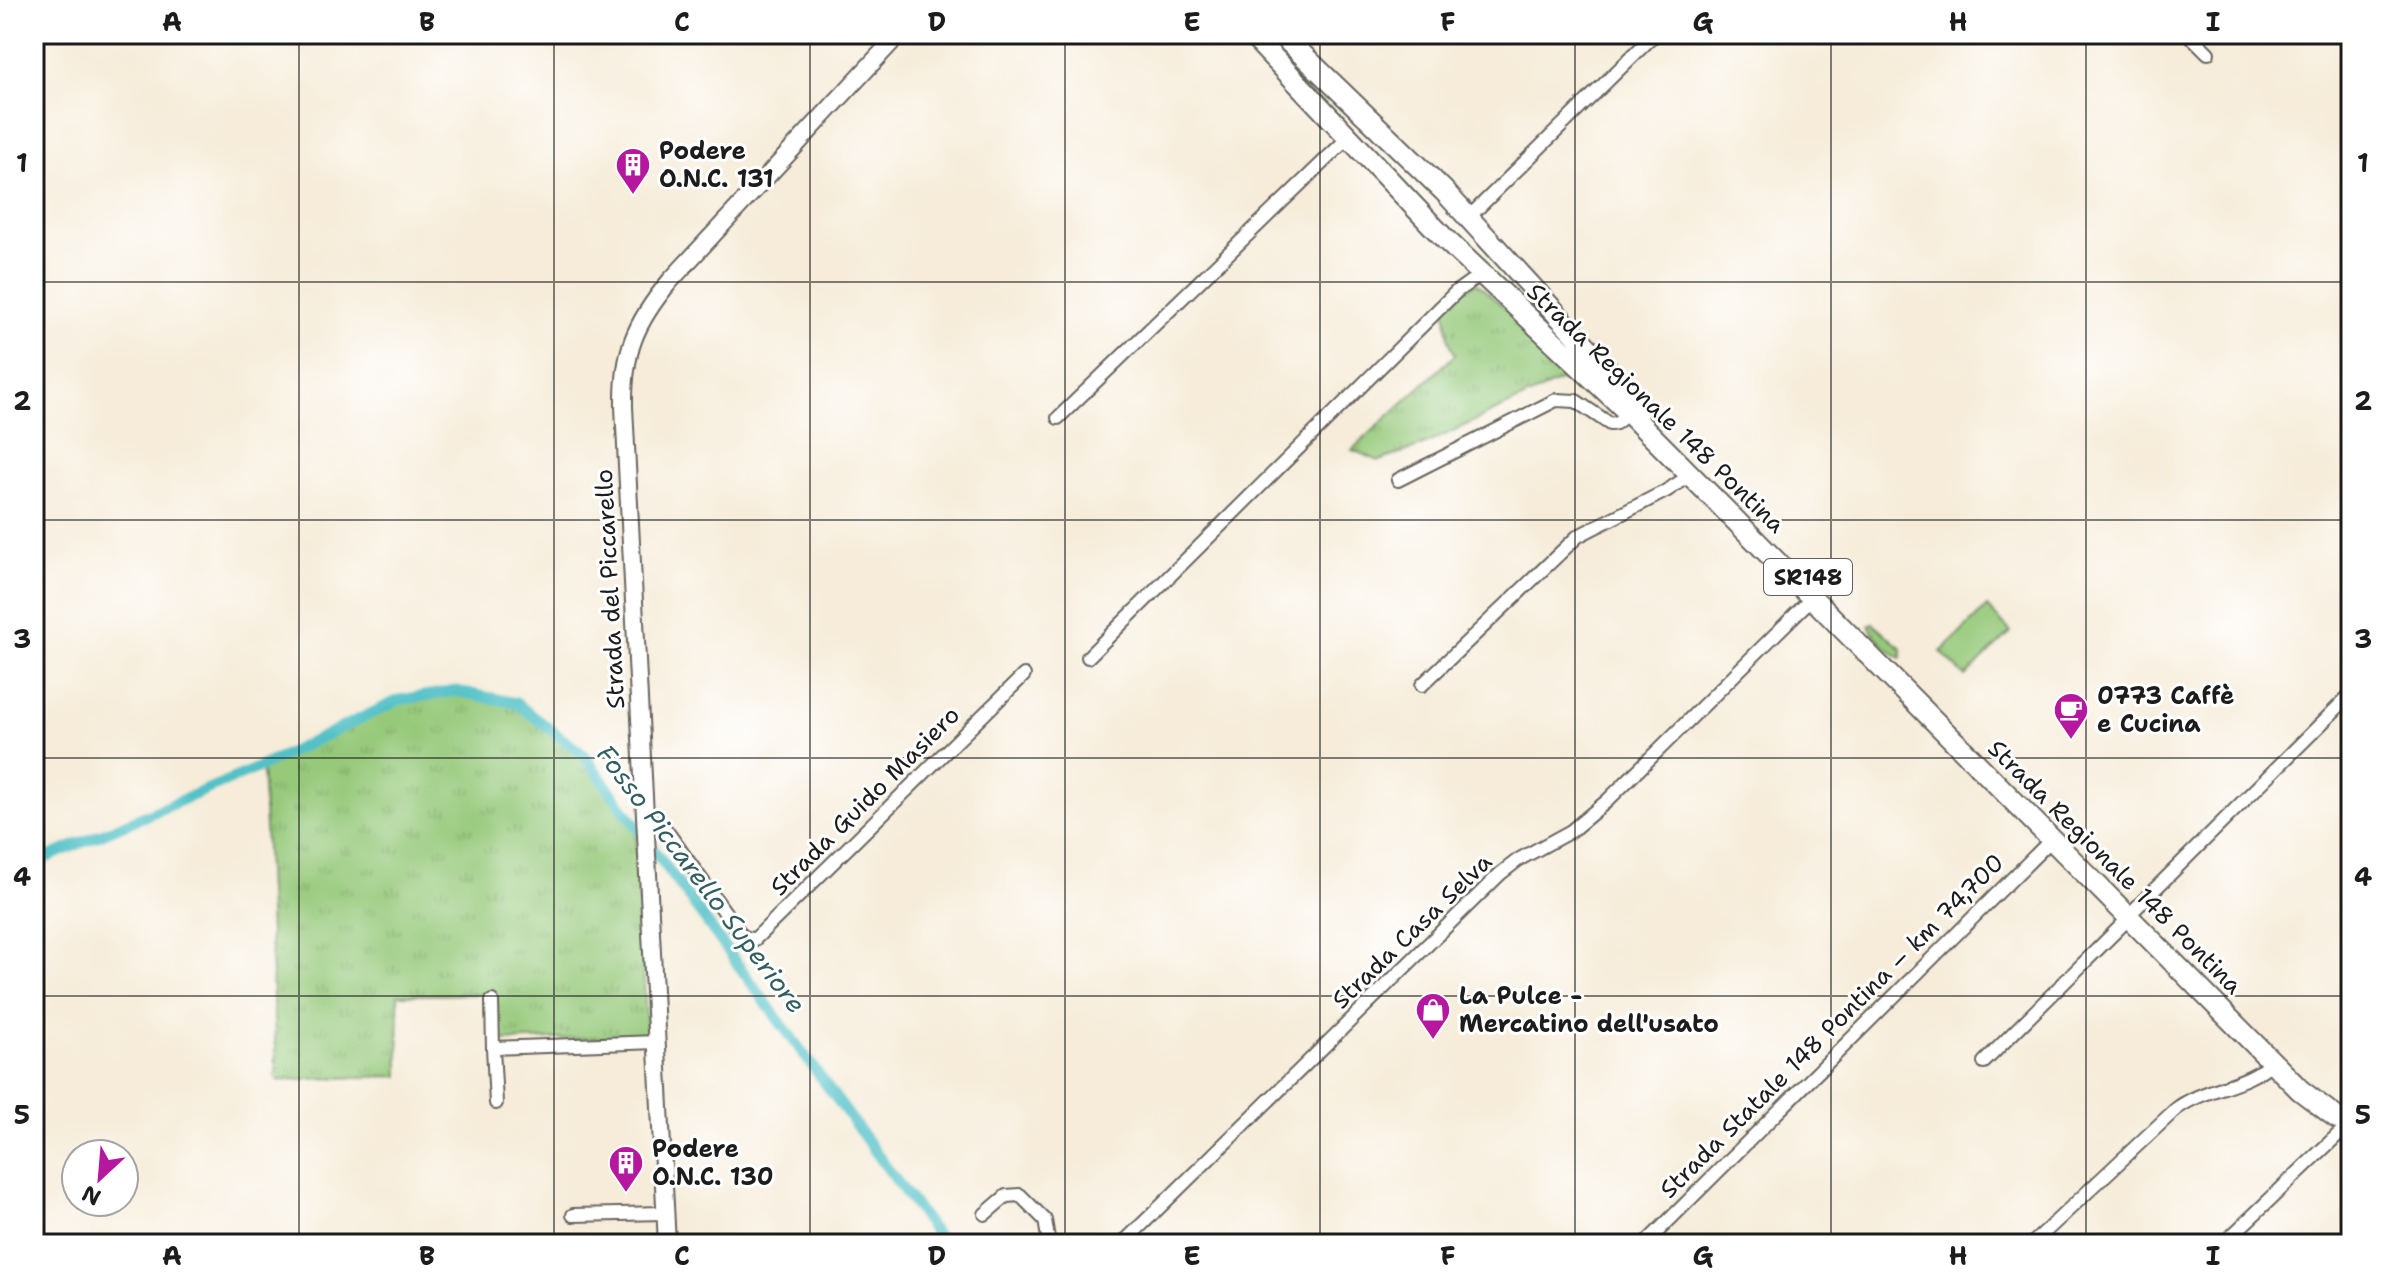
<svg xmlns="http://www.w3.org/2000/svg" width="2385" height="1278" font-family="'Shantell Sans',sans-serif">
<defs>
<pattern id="grass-tufts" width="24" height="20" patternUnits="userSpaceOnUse" patternTransform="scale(2)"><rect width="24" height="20" fill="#96c97a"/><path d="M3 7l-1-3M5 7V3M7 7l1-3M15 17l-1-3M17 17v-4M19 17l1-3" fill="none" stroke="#81ac69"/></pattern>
</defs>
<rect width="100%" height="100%" fill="#fff"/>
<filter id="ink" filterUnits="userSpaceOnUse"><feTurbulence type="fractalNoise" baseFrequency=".0125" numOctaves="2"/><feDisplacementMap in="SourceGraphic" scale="16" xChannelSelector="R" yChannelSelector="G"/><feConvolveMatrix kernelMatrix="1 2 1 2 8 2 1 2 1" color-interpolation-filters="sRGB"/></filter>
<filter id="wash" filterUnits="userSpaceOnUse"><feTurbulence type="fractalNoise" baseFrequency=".006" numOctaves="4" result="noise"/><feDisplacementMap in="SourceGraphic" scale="32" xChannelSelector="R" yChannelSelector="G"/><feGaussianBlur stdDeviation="1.8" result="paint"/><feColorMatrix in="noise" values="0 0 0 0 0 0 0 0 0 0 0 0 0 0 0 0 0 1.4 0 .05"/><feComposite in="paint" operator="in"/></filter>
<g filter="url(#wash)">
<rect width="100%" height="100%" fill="#f6ecd9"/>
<path fill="url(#grass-tufts)" stroke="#59724b" stroke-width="2" d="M1476,282L1577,373L1419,447L1379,461L1352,450L1455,355L1449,340L1445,307Z
M1873,623L1902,649V658C1891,655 1874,637 1869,625Z
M456,691L516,703L584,755L635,822L647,1036L498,1041L496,994L398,995L399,1076L277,1080L262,766L399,700Z"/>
<path fill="#96c97a" stroke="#59724b" stroke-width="2" d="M1987,607L2011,632L1965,676L1941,652Z"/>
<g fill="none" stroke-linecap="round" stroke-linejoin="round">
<path stroke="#52c1c7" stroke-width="11" d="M34,863L262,766L399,700L456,691L516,703L584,755L943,1244"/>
</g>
</g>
<g filter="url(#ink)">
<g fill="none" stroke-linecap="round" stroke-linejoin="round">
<defs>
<path id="minor" d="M2189,34L2208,53
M1469,217L1655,34
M1058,418L1348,138
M1398,480L1556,400L1576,401L1610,424L1616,423L1629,413
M1088,657L1456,292L1481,274
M1422,685L1578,536L1666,491L1691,475
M646,817L663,826L742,936L754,940L1024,675
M2135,909L2351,694
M492,1001L493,1048L657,1042
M493,1048L496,1103
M1984,1062L2129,918
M985,1214L1006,1196L1020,1195L1045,1220L1049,1244
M573,1215L665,1213
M1122,1244L1500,874L1518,860L1571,831L1607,801L1812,598
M1645,1244L2051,840
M2032,1244L2176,1109C2205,1087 2246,1087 2272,1062
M2223,1244L2346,1127"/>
<path id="tertiary" d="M667,1244L624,407C623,352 635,323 670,281L899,34"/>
<path id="primary" d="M1251,34L1445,239L1629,413L2300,1090L2337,1118
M1281,34L1444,191L1642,407"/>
</defs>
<use href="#minor" stroke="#68655e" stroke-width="16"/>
<use href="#tertiary" stroke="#68655e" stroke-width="20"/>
<use href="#primary" stroke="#68655e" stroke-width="24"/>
<use href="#minor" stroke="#fff" stroke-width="12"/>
<use href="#tertiary" stroke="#fff" stroke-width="16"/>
<use href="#primary" stroke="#fff" stroke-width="20"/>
</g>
</g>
<path fill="none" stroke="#1c1c1c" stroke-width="2" stroke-opacity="0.55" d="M299,34V1244M554,34V1244M810,34V1244M1065,34V1244M1320,34V1244M1575,34V1244M1831,34V1244M2086,34V1244M34,282H2351M34,520H2351M34,758H2351M34,996H2351"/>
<defs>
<symbol id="building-pin" viewBox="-11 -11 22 30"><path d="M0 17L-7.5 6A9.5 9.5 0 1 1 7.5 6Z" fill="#b5179e" stroke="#fff"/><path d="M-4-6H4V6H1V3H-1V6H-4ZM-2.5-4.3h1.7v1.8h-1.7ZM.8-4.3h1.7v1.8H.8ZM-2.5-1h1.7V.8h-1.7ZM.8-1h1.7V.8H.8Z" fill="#fff"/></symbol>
<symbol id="cafe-pin" viewBox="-11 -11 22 30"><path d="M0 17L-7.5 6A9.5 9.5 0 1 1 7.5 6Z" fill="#b5179e" stroke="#fff"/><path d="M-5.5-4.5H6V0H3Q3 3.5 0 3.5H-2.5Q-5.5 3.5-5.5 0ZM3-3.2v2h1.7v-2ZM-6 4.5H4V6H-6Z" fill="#fff"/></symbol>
<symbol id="shop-pin" viewBox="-11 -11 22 30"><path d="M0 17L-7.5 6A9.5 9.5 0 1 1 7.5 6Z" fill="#b5179e" stroke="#fff"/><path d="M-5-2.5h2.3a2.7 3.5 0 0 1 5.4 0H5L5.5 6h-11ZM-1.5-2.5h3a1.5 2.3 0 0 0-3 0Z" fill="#fff"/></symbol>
</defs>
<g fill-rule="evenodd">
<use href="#building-pin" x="613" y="145" width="40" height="54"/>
<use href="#cafe-pin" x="2051" y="690" width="40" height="54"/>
<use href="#shop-pin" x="1413" y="990" width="40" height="54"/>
<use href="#building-pin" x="606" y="1143" width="40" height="54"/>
</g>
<g text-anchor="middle" stroke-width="6" stroke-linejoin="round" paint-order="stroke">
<rect fill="#fff" stroke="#606060" stroke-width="2" x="1764" y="559" width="88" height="36" rx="6"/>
<g font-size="22" font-weight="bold" fill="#1c1c1c">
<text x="1808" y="585">SR148</text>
</g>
<g font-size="24" font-weight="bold" fill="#1c1c1c" stroke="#fff" text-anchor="start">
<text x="659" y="159">Podere<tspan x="659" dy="28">O.N.C. 131</tspan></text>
<text x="2097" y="704">0773 Caffè<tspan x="2097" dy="28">e Cucina</tspan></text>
<text x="1459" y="1004">La Pulce -<tspan x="1459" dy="28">Mercatino dell'usato</tspan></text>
<text x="652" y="1157">Podere<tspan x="652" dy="28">O.N.C. 130</tspan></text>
</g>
<g font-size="24" fill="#1c1c1c" stroke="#fff">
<text transform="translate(1656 408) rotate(44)" y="8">Strada Regionale 148 Pontina</text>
<text transform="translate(610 589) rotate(-93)" y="8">Strada del Piccarello</text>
<text transform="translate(865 801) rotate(-45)" y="8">Strada Guido Masiero</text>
<text transform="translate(2115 867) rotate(45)" y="8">Strada Regionale 148 Pontina</text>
<text transform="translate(1412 931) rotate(-44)" y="8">Strada Casa Selva</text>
<text transform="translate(1832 1026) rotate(-45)" y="8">Strada Statale 148 Pontina – km 74,700</text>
</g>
<g font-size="26" font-style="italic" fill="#325e60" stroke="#fff">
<text transform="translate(701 879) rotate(53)" y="9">Fosso Piccarello Superiore</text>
</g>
</g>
<rect width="2385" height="1278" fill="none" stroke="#fff" stroke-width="88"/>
<g transform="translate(100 1178) rotate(206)"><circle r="38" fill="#ffffff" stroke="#a4a4a4" stroke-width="2"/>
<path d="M0-6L14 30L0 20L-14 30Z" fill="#b5179e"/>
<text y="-12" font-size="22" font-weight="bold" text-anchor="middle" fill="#1c1c1c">N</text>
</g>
<rect x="44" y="44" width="2297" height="1190" fill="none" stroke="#1c1c1c" stroke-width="3"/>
<g font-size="26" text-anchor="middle" font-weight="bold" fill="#1c1c1c">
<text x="172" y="31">A</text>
<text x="427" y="31">B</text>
<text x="682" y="31">C</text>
<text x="937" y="31">D</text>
<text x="1192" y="31">E</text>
<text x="1448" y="31">F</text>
<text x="1703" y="31">G</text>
<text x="1958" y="31">H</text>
<text x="2213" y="31">I</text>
<text x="22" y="172">1</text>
<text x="2363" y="172">1</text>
<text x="22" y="410">2</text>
<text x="2363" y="410">2</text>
<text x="22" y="648">3</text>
<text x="2363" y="648">3</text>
<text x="22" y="886">4</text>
<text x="2363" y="886">4</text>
<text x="22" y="1124">5</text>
<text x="2363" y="1124">5</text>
<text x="172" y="1265">A</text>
<text x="427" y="1265">B</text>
<text x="682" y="1265">C</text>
<text x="937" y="1265">D</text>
<text x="1192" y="1265">E</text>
<text x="1448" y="1265">F</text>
<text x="1703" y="1265">G</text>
<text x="1958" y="1265">H</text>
<text x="2213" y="1265">I</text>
</g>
</svg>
